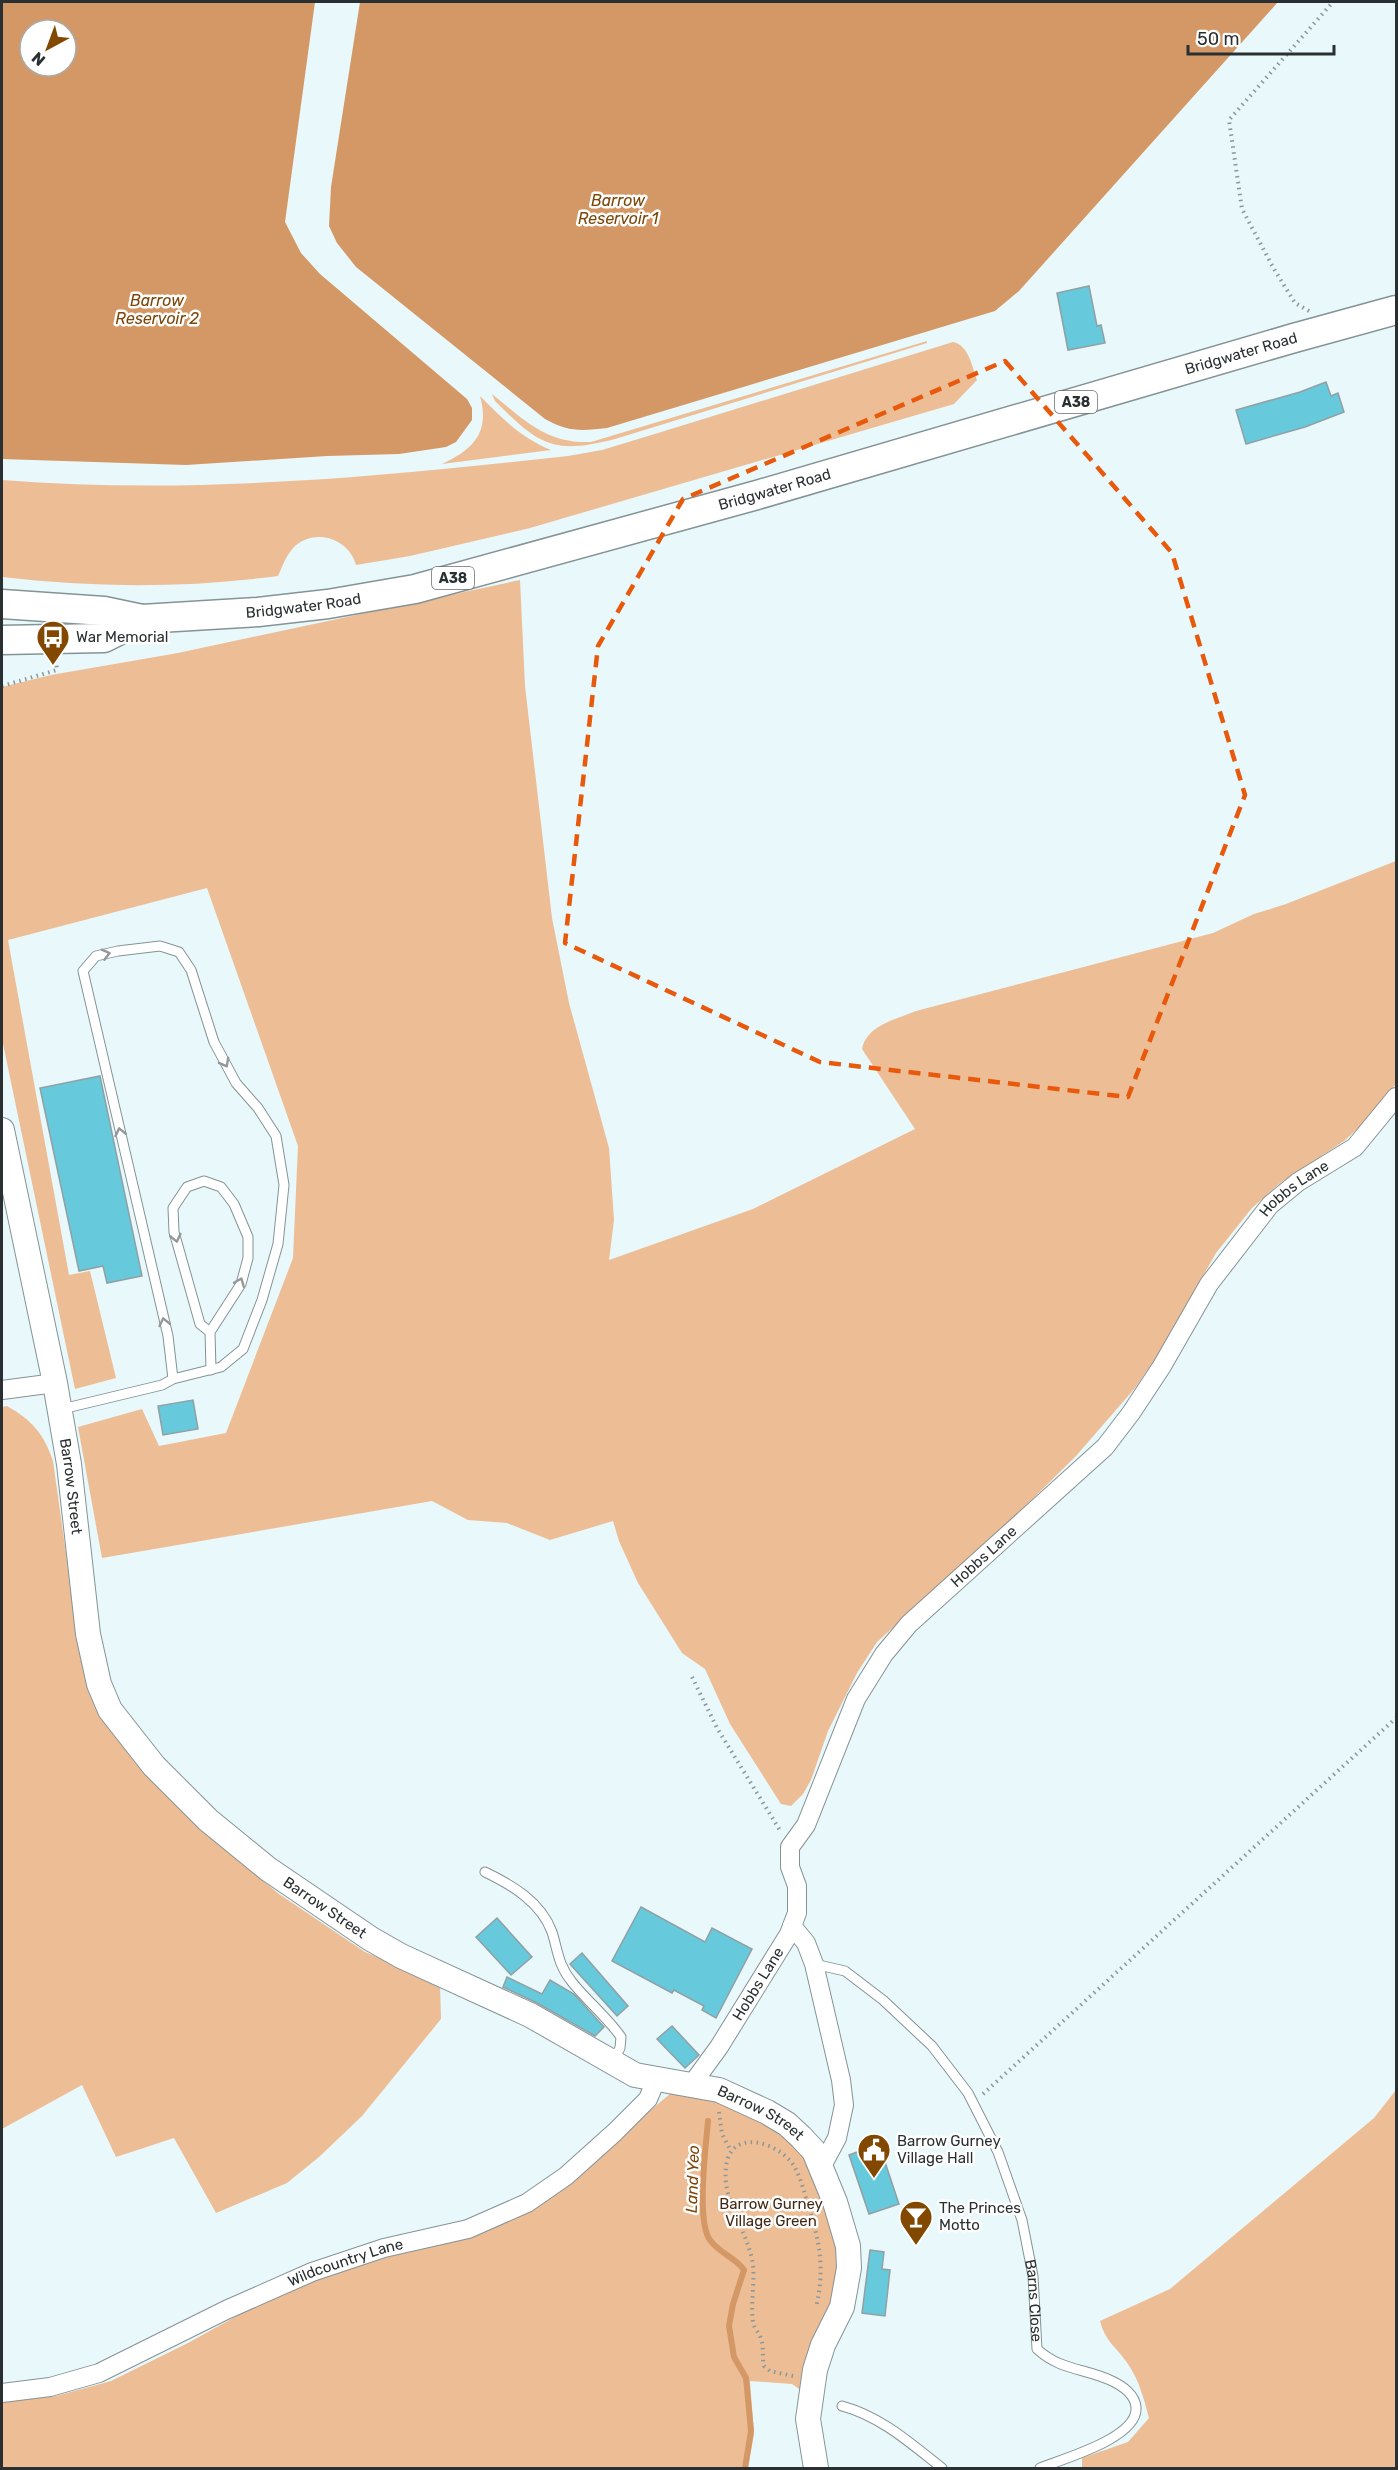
<svg xmlns="http://www.w3.org/2000/svg" width="1398" height="2470" font-family="Rubik,sans-serif">
<rect width="100%" height="100%" fill="#e8f8fb"/>
<path fill="#edbd95" d="M927,341V343L615,439C553,455 539,445 495,401L492,394C524,420 547,444 591,442Z
M953,342C969,345 972,367 977,380L954,404L530,528L410,556L356,565C349,538 315,528 295,546C286,555 283,565 278,576C186,588 94,588 2,577V480C191,495 380,477 568,456L602,450L658,433Z
M480,396C503,419 520,437 551,450L442,464C474,449 490,432 480,396Z
M520,580L525,686L552,918L569,1003L609,1148L614,1220L609,1260L753,1209L915,1129L862,1049C867,1025 895,1020 916,1011L1213,933L1254,914L1286,904L1396,861V1084L1365,1122L1344,1141L1279,1184L1252,1208L1216,1253L1160,1352L1135,1388L1076,1456L1007,1524L877,1642L857,1673L828,1731L811,1780L803,1794L791,1806L781,1804L730,1724L705,1669L682,1653L638,1583L619,1541L613,1521L550,1540L507,1523L468,1520L432,1501L102,1558L78,1427L142,1409L159,1446L226,1433L293,1258L298,1146L207,888L8,940L69,1275L90,1271L116,1378L75,1389L2,1039V687L51,675L178,653Z
M7,1406C32,1420 44,1434 53,1461L81,1660L97,1708L208,1835L279,1894L365,1952L440,1984L441,2019L362,2116L319,2157L287,2183L216,2213L174,2138L116,2157L82,2085L2,2129V1407Z
M1396,2090V2468H1082V2458L1128,2442L1149,2418C1144,2399 1139,2380 1128,2364C1116,2346 1106,2343 1100,2321L1170,2289L1374,2118Z
M671,2093L711,2098L773,2126L797,2147L814,2174L839,2249L838,2285L805,2393L792,2384L750,2381L754,2434L748,2468H2V2400L56,2396L111,2381L188,2343L260,2303L338,2271L471,2234L608,2146Z"/>
<path fill="#d39866" fill-rule="evenodd" d="M2,2H315L285,222L301,253L320,274L467,399L472,408V420L456,442L446,447L399,454L327,456L186,465L2,459ZM30,30H66V66H30Z
M360,2H1278L1019,291L995,311L607,428C581,431 568,432 545,419L356,267L337,243L329,226L331,187Z"/>
<g fill="none" stroke-linecap="round" stroke-linejoin="round">
<path stroke="#d39866" stroke-width="6" d="M708,2121C706,2146 696,2221 710,2240C720,2254 735,2257 744,2270L733,2304L729,2326L734,2357L746,2378L751,2431L745,2468"/>
</g>
<path fill="#66c9dc" stroke="#91a0a3" stroke-width="1.5" d="M1089,286L1097,326L1101,325L1105,343L1068,350L1057,293Z
M1326,382L1331,396L1338,393L1344,412L1305,427L1246,444L1236,410L1300,392Z
M100,1076L142,1276L107,1283L103,1266L79,1271L40,1088Z
M193,1400L198,1429L163,1435L158,1406Z
M641,1907L705,1942L712,1928L752,1949L716,2018L702,2010L704,2006L674,1990L672,1993L612,1961Z
M497,1918L532,1957L511,1975L476,1937Z
M582,1953L628,2006L617,2016L570,1964Z
M507,1977L542,1994L550,1980L574,1994L604,2027L595,2036L537,2003L503,1987Z
M672,2026L699,2055L685,2068L657,2039Z
M879,2144L899,2204L869,2214L849,2155Z
M870,2250L884,2252L882,2269L890,2270L885,2316L862,2313Z"/>
<g fill="none" stroke-linecap="round" stroke-linejoin="round">
<defs>
<g id="service">
<path d="M210,1332L200,1324L174,1232L173,1208L187,1187L204,1181L221,1187L234,1204L248,1237V1258L241,1284L210,1332L211,1370"/>
<path d="M62,1409L162,1385L173,1379L221,1367L243,1349L262,1300L278,1244L284,1185L276,1136L258,1108L236,1083L214,1042L191,970L179,952L160,946L118,951L96,956L83,971L168,1336L173,1379"/>
<path d="M485,1872C512,1885 541,1902 552,1932C558,1951 558,1965 572,1982C587,2001 607,2017 621,2037L620,2048L613,2061"/>
<path id="s1" d="M814,1964L845,1971L883,2000L932,2046L968,2093L998,2152L1022,2220L1033,2276L1037,2349C1061,2371 1085,2368 1112,2381C1123,2386 1135,2395 1136,2407C1139,2438 1062,2459 1040,2468"/>
<path d="M842,2406C882,2417 910,2443 942,2468"/>
</g>
<g id="minor">
<path d="M2,1390L55,1383"/>
<path d="M792,1926L806,1943L814,1964L841,2080L844,2105L837,2138L822,2166"/>
<path id="s2" d="M692,2084L719,2047L789,1934L797,1913V1886L790,1867V1847L806,1825L856,1699L884,1654L909,1624L1105,1447L1131,1413L1162,1366L1209,1284L1270,1205L1298,1182L1355,1147L1396,1097"/>
<path id="s3" d="M2,2393L50,2387L99,2373L226,2310L312,2272L384,2248L468,2229L527,2203L566,2176L615,2132L648,2099L656,2080"/>
</g>
<g id="secondary">
<path id="s4" d="M2,1130L55,1383L69,1464L88,1634L99,1684L110,1710L154,1766L208,1820L268,1869L371,1939L401,1956L530,2015L635,2075L719,2090L767,2112L787,2124L801,2137L814,2151L835,2202L848,2246L849,2268L842,2307L823,2345L815,2370L808,2419L816,2468"/>
</g>
<g id="trunk">
<path id="s5" d="M2,604L104,611L142,619L258,612L328,604L415,589L757,495L1294,338L1396,310"/>
<path d="M2,640L104,638L142,619"/>
</g>
</defs>
<use href="#service" stroke="#859396" stroke-width="11"/>
<use href="#minor" stroke="#859396" stroke-width="20"/>
<use href="#secondary" stroke="#859396" stroke-width="26"/>
<use href="#trunk" stroke="#859396" stroke-width="31"/>
<path stroke="#8b9799" stroke-width="4" stroke-dasharray="1.5 4.5" stroke-linecap="butt" d="M1309,311L1295,303L1274,269L1242,209L1229,120L1333,2
M2,686L57,670L56,660
M692,1677L717,1728L781,1832
M983,2094L1396,1718
M719,2112L722,2134L731,2151
M793,2376L770,2371L764,2366C762,2357 764,2347 761,2339C759,2332 754,2329 753,2322C750,2302 756,2279 752,2259C745,2227 722,2201 726,2167C730,2127 779,2142 794,2166C801,2178 804,2192 808,2205C820,2243 825,2268 816,2308"/>
<use href="#service" stroke="#fff" stroke-width="9"/>
<use href="#minor" stroke="#fff" stroke-width="18"/>
<use href="#secondary" stroke="#fff" stroke-width="24"/>
<use href="#trunk" stroke="#fff" stroke-width="28"/>
</g>
<defs><path id="oneway-chevron" d="M-2-3.5L2.5 0L-2 3.5" fill="none" stroke-width="1.6" stroke-linecap="round" stroke-linejoin="round" transform="scale(1.5)"/></defs>
<g stroke="#949898">
<use href="#oneway-chevron" transform="translate(106 954) rotate(-14)"/>
<use href="#oneway-chevron" transform="translate(225 1063) rotate(61)"/>
<use href="#oneway-chevron" transform="translate(120 1132) rotate(-103)"/>
<use href="#oneway-chevron" transform="translate(176 1238) rotate(77)"/>
<use href="#oneway-chevron" transform="translate(240 1282) rotate(-68)"/>
<use href="#oneway-chevron" transform="translate(164 1322) rotate(-103)"/>
</g>
<path fill="none" stroke="#e8590c" stroke-width="4.5" stroke-dasharray="12 8" stroke-linejoin="round" d="M1005,361L1172,553L1245,795L1128,1097L820,1062L565,943L598,646L683,499Z"/>
<defs>
<symbol id="bus-pin" viewBox="-11 -11 22 30"><path d="M0 17L-7.5 6A9.5 9.5 0 1 1 7.5 6Z" fill="#834800" stroke="#fff"/><path d="M-5-6H5V4H4V6H2V4H-2V6H-4V4H-5ZM-3.5-4V0h7V-4ZM-3.5 1.2v1.5H-2V1.2ZM2 1.2v1.5H3.5V1.2Z" fill="#fff"/></symbol>
<symbol id="civic-pin" viewBox="-11 -11 22 30"><path d="M0 17L-7.5 6A9.5 9.5 0 1 1 7.5 6Z" fill="#834800" stroke="#fff"/><path d="M-.6-6.5H3V-4.5H.6V-3L4-1V1h2V6H-6V1h2V-1L-.6-3ZM-1.2 2.5V6h2.4V2.5Z" fill="#fff"/></symbol>
<symbol id="bar-pin" viewBox="-11 -11 22 30"><path d="M0 17L-7.5 6A9.5 9.5 0 1 1 7.5 6Z" fill="#834800" stroke="#fff"/><path d="M-6-5H6L.8 .8V4.5H3.5V6h-7V4.5H-.8V.8Z" fill="#fff"/></symbol>
</defs>
<g fill-rule="evenodd">
<use href="#bus-pin" x="34" y="618" width="38" height="52"/>
<use href="#civic-pin" x="855" y="2131" width="38" height="52"/>
<use href="#bar-pin" x="897" y="2198" width="38" height="52"/>
</g>
<g text-anchor="middle" stroke-width="5" stroke-linejoin="round" paint-order="stroke">
<g fill="#fff" stroke="#6a6e6f" stroke-width="1.5">
<rect x="1055" y="391" width="42" height="22" rx="4.5"/>
<rect x="432" y="567" width="42" height="22" rx="4.5"/>
</g>
<g font-size="14" font-weight="bold" fill="#2a3031">
<text x="1076" y="407">A38</text>
<text x="453" y="583">A38</text>
</g>
<g font-size="15" fill="#2a3031" stroke="#fff">
<text dy="5" stroke="none"><textPath href="#s5" startOffset="1275">Bridgwater Road</textPath></text>
<text dy="5" stroke="none"><textPath href="#s5" startOffset="789">Bridgwater Road</textPath></text>
<text dy="5" stroke="none"><textPath href="#s5" startOffset="303">Bridgwater Road</textPath></text>
<text dy="5" stroke="none"><textPath href="#s2" startOffset="1110">Hobbs Lane</textPath></text>
<text dy="5" stroke="none"><textPath href="#s4" startOffset="363">Barrow Street</textPath></text>
<text dy="5" stroke="none"><textPath href="#s2" startOffset="624">Hobbs Lane</textPath></text>
<text dy="5" stroke="none"><textPath href="#s4" startOffset="885">Barrow Street</textPath></text>
<text dy="5" stroke="none"><textPath href="#s2" startOffset="120">Hobbs Lane</textPath></text>
<text dy="5" stroke="none"><textPath href="#s4" startOffset="1371">Barrow Street</textPath></text>
<text dy="5" stroke="none"><textPath href="#s3" startOffset="370">Wildcountry Lane</textPath></text>
<text dy="5" stroke="none"><textPath href="#s1" startOffset="426">Barns Close</textPath></text>
</g>
<g font-size="15" fill="#2a3031" stroke="#fff" text-anchor="start">
<text x="76" y="642">War Memorial</text>
<text x="897" y="2146">Barrow Gurney<tspan x="897" dy="17">Village Hall</tspan></text>
<text x="939" y="2213">The Princes<tspan x="939" dy="17">Motto</tspan></text>
</g>
<g font-size="15" fill="#422913" stroke="#fff">
<text x="771" y="2209">Barrow Gurney<tspan x="771" dy="17">Village Green</tspan></text>
</g>
<g font-size="16" font-style="italic" fill="#7d4607" stroke="#fff">
<text x="618" y="206">Barrow<tspan x="618" dy="18">Reservoir 1</tspan></text>
<text x="157" y="306">Barrow<tspan x="157" dy="18">Reservoir 2</tspan></text>
<text transform="translate(692 2179) rotate(-88)" y="6">Land Yeo</text>
</g>
</g>
<rect width="1398" height="2470" fill="none" stroke="#2a3031" stroke-width="6"/>
<g transform="translate(48 48) rotate(221)"><circle r="28" fill="#ffffff" stroke="#aaacad" stroke-width="1.5"/>
<path d="M0-4.5L10 22L0 15L-10 22Z" fill="#834800"/>
<text y="-9" font-size="16" font-weight="bold" text-anchor="middle" fill="#2a3031">N</text>
</g>
<path d="M1188 45v9h146v-9" fill="none" stroke="#2a3031" stroke-width="3"/>
<text x="1197" y="45" font-size="18" fill="#2a3031" stroke="#ffffff" stroke-width="4.5" paint-order="stroke">50 m</text>
</svg>
